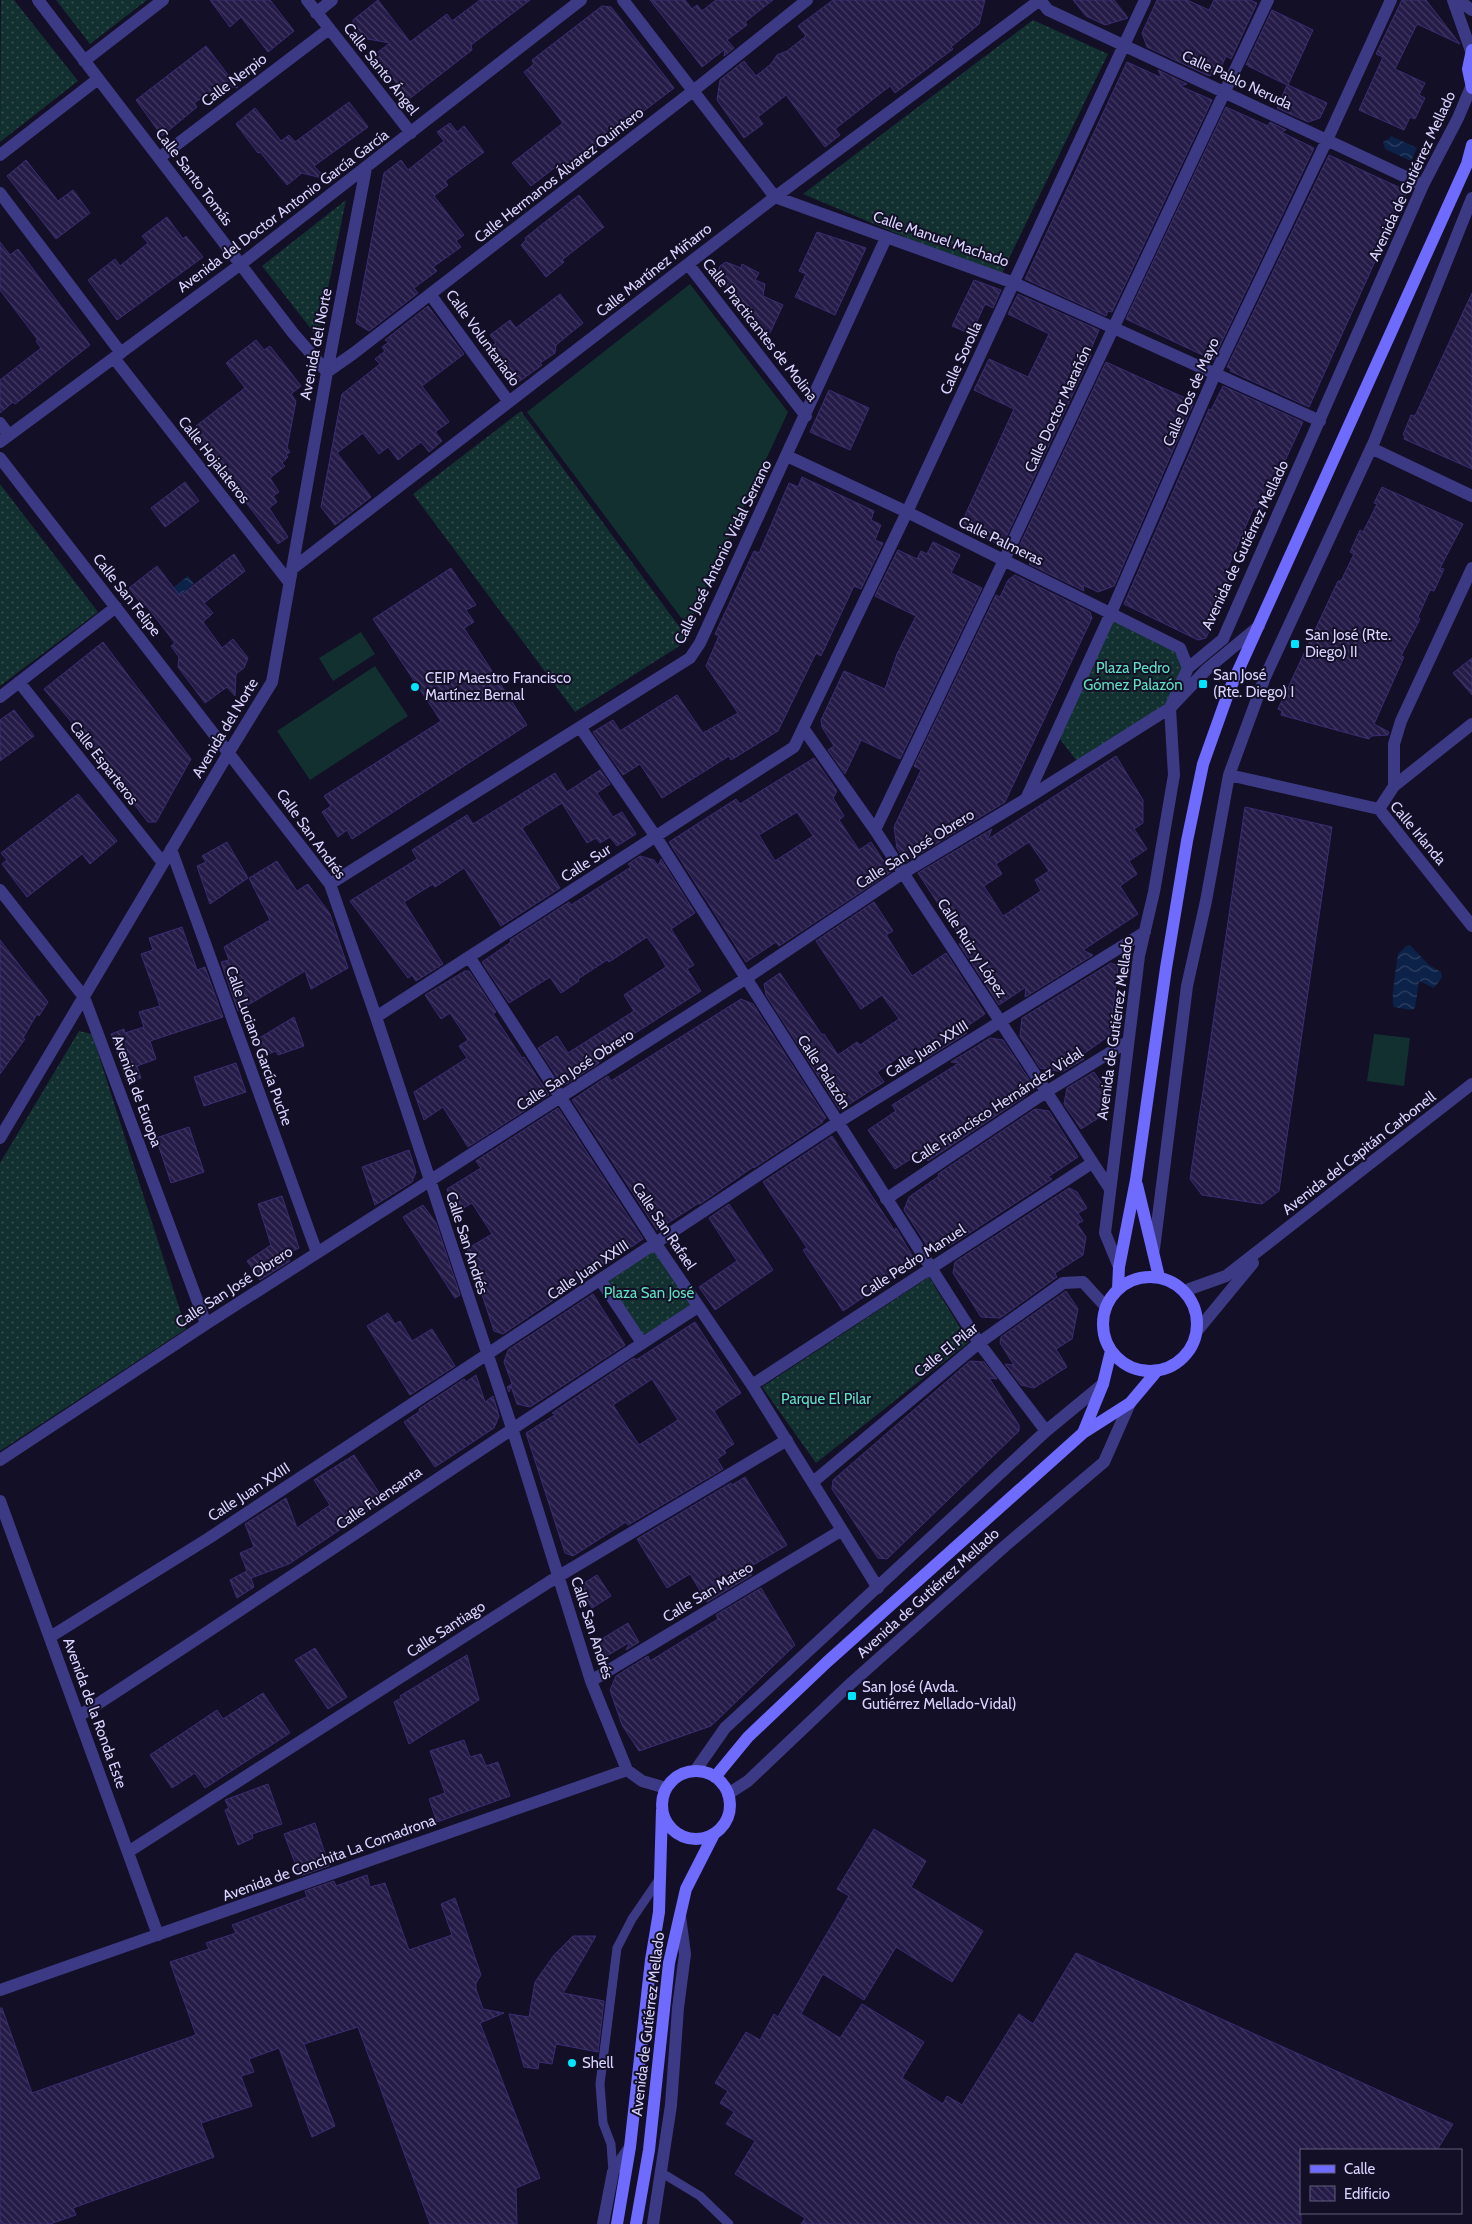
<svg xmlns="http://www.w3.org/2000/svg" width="1472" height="2224" font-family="Cabin,sans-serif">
<defs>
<pattern id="grass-dots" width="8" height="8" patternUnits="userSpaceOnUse" patternTransform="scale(1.25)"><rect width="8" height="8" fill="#12302f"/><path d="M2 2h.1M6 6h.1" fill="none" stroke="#344d4e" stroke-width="1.8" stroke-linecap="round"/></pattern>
<pattern id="water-waves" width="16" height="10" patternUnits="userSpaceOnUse" patternTransform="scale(1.25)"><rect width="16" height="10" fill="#0c2248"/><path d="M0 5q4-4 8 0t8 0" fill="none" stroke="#2f4163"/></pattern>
<pattern id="building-back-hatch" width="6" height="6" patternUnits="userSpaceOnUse" patternTransform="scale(1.25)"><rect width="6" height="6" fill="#241b47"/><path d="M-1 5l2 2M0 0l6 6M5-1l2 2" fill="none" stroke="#433b63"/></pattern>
</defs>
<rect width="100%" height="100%" fill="#130f26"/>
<path fill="url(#grass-dots)" d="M1,0H14L78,81L0,142Z
M56,0H147L90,44Z
M1033,20L1108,54L1000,277L803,194Z
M346,200L318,338L262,266Z
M521,411L689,640L575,712L413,494Z
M0,484L98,612L0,686Z
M1111,613L1180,648L1188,668L1170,708L1080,765L1056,734Z
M79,1031L92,1034L186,1329L0,1451V1163Z
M656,1244L698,1307L642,1343L601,1281Z
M929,1277L969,1342L816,1463L762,1387Z"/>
<path fill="#12302f" d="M690,284L788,412L688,627L527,412Z
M361,632L375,654L333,681L319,658Z
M375,666L408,716L310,780L277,731Z
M1374,1034L1410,1038L1404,1086L1367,1081Z"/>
<path fill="url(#water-waves)" d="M1391,136L1417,148L1411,161L1385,149L1383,142L1389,139Z
M188,576L194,584L175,599L169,591Z
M1410,945L1429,965L1441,972L1442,977L1434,988L1419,981L1415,1008L1411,1010L1394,1007C1390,1001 1397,964 1398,954L1406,946Z"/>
<path fill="url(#building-back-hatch)" stroke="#3b2d73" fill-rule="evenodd" d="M210,0H270L294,31L268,52L241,17L230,27Z
M378,0L410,42L447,14L452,21L480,0H530L471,45L472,50L409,99L374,55L390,43L362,38L353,27V20Z
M650,0H685L692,9L697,5L702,11L716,0H773L745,22L747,25L727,40L734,48L724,56L725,49L702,67Z
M833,0H985L979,24L951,47L953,49L895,93L890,86L835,129L840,135L825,147L786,95L758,117L763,124L744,138L717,100L720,80L744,61L756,76L771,64L777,55L787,51L806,36L798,26Z
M1073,0H1114L1128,18L1105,25L1086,16Z
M1157,0H1187L1209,10L1214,0H1250L1257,3L1231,59L1226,56L1219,72L1209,76L1147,47L1142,33Z
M1402,0H1426L1460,44L1417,24L1395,69L1425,83L1419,95L1425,98L1415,119L1410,117L1404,130L1359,110L1383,57L1376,54Z
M602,6L611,7L674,88L564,172L558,165L531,186L512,163L563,123L524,72L534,64L532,60Z
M1272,10L1313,30L1288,85L1327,103L1320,118L1308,122L1277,108L1287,85L1248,66L1249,64L1246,65Z
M206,46L238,88L222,85L194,103L197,107L162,136L136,100Z
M1127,62L1162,78L1158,70L1187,84L1180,86L1212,100L1112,312L1108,311L1106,316L1025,279Z
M349,102L368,127L314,166L326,179L302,173L287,185L260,152L258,153L236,124L255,108L281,141L289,135L295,142Z
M1226,107L1268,126L1270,122L1286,130L1281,132L1314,148L1213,360L1126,319Z
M450,123L457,132L464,126L484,152L445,181L448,185L434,196L464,235L456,241L461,247L433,267L437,271L414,288L418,293L369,331L356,323L384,173L401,160L408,170L444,141L437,132Z
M1329,155L1407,191L1309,407L1230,371L1231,369L1227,367Z
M26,160L58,201L73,190L90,213L56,239L7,176Z
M579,195L604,227L562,260L564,262L546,277L521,245L526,240L525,238Z
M167,217L183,239L186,236L203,257L117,320L88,280L115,259L120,266L148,243L142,236Z
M817,232L866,248L835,315L795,297L806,274L799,271Z
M0,242L10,255L18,249L90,345L15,404L13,402L0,413V380L41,348L36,341L38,340L0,290Z
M726,262L741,268L742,264L759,273L755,280L765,284L763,296L783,305L770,333L754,326L755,323L747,319L749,314L742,310L725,290L727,284L718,280V272L720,266Z
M974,280L1001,290L993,308L985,304L971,334L952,326Z
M1472,293V469L1404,439L1405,436L1403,435L1411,415L1415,416Z
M560,294L583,323L556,345L555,353L540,363L542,365L513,386L486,351L496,343L490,335L510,320L516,328Z
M1018,294L1099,330L1089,354L1091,355L1002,546L960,526L1014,409L974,390L989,359L1028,377L1049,334L1008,314Z
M428,306L464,354L422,386L449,422L435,432L442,441L429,452L421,442L398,460L388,447L379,454L363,433L337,453L371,497L335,525L321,507L342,394L380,364L375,359L385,351L382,347L389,342L385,340Z
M256,340L264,350L270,346L301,386L291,394L296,401L287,448L290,452L286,455L288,457L282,463L285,466L270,478L279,492L273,496L277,502L269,508L288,537L278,544L197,439L202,434L196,426L245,388L226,363Z
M1106,362L1194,402L1114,586L1098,592L1083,585L1084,591L1029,564L1032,561L1016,553Z
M1223,386L1303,422L1262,510L1254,507L1226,572L1233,576L1206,638L1198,640L1124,604L1209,409L1211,410Z
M829,390L869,408L850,450L810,432Z
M802,477L874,511L871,520L881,525L875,540L883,543L861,589L854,586L821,656L816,653L778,731L731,760L729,756L662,798L640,764L623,775L593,732L613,720L620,731L677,695L703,733L738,713L706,666L719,636L715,634L754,551L759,553L789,483L798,487Z
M185,482L199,501L165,527L151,508Z
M1382,487L1463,524L1440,568L1444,569L1434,591L1430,590L1418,617L1420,619L1401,656L1404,657L1374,724L1389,732L1388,735L1371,736L1369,739L1281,715L1282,711L1278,709L1338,581H1341L1354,554L1350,552L1360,530L1363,532L1377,504L1374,503Z
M933,542L960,555L951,573L982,588L900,759L861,740L845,774L828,750L834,746L822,727L821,720L844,671L885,689L897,654L916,616L875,596L898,550L917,559L921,551L927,554Z
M234,554L245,571L204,603L213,613L203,622L222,648L233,639L248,658L244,668L236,674L235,696L227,687L205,703L178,667L179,657L171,646L175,643L145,604L143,606L129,588L157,566L180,596Z
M451,568L476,605L466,610L474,622L464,628L527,725L352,839L347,830L338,837L322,812L331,806L324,796L441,721L373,619Z
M1015,575L1090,612L1092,618L1005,802L906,862L897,848L894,827L921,770L914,766L996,595L1000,597L1008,580Z
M103,642L191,759L156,822H148L101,762L103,760L44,689Z
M1472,658V695L1453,673Z
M14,710L34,736L0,761V720Z
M1116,756L1143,800V823L1134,829L1147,849L1129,861L1137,874L1120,886L1138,914L1083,950L1093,955L1025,997L1026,987L999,1005L959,944L963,942L918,873L992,829L987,840ZM1029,842L1049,871L1035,880L1041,891L1003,916L984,886L1002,874L996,864Z
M814,758L837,791L833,798L844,816L839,820L859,850L871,842L891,872L779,946L776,942L746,962L669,842L736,799L740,804ZM797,812L813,836L775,861L759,835Z
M600,770L610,784L597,793L613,817L622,812L636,834L617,846L610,837L600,843L596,838L587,843L562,803L522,828L560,888L501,926L464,868L435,887L433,884L404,902L443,964L416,981L412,975L408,978L350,901L417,859L412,850L467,815L473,824L555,773L567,792Z
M78,794L117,841L90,864L82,854L27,897L2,864L7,860L1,853Z
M1245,807L1332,827L1279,1191L1262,1204L1202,1195L1190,1179Z
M227,842L248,878L210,904L197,866L206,862L202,856Z
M640,856L654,860L658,866L661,859L695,913L671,929L694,965L687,969L701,991L596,1058L599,1063L563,1086L538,1048L557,1036L568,1053L634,1011L624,995L666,967L657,951L647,937L609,962L607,960L578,979L579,981L561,993L550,977L509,1003L482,962L511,942L510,940L569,902L571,905L631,867L628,864Z
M277,861L297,891L308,884L330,914L348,968L311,989L305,971L238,1011L221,962L229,960L224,947L270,920L249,878Z
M874,902L893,931L886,935L912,976L946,953L985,1014L960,1031L967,1033L925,1059L902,1055L877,1072L884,1082L840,1110L766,995L764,984L780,973L822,1035L824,1034L838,1055L857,1042L860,1045L899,1019L882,995L861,1009L816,941Z
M182,927L197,970L205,967L223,1017L150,1041L156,1059L137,1066L141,1078L127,1083L111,1034L124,1029L125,1033L144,1027L139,1012L160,1006L141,954L153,950L149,938Z
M0,940L48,1002L39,1016L37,1014L23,1038L25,1039L0,1074Z
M1111,963L1118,966L1110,1035L1082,1055L1084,1059L1062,1072L1040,1068L1020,1036L1022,1018Z
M465,971H469L496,1012L493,1014L522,1058L524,1057L549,1095L468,1147L443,1107L424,1120L414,1092L467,1058L459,1046L468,1040L450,1013L441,1019L425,995Z
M741,999L753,1004L826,1118L822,1121L823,1122L754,1168L753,1167L700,1204L699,1203L657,1230L572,1100L608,1076L611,1081Z
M294,1017L304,1046L278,1055L276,1051L262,1057L256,1040Z
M990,1038L1003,1040L1030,1081L1027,1095L928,1161L922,1152L895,1169L868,1130L896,1111L892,1105L959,1063L951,1062Z
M236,1063L246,1092L204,1106L194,1077Z
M1094,1072L1104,1087L1100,1117L1081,1129L1064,1104L1067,1088Z
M558,1108L643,1239L503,1334L494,1331L467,1249L492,1234L472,1203L455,1213L447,1189L481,1168L476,1161Z
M1035,1109L1049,1111L1078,1157L1048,1177L1052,1179L951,1245L928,1247L904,1210L909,1197L939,1176L938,1174Z
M189,1127L204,1172L171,1183L156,1138Z
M832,1136L895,1231L896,1228L916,1262L843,1311L803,1250L807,1248L763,1182Z
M409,1150L416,1172L412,1182L375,1205L362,1167Z
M1069,1188L1077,1192L1087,1208L1078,1213L1083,1221L1077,1224L1086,1237L1083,1255L1055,1273L1057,1277L1000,1318L981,1317L953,1273L955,1262Z
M282,1196L299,1248L285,1255L290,1261L260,1280L247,1261L271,1245L258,1204Z
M729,1204L773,1270L715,1310L699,1287L737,1261L709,1218Z
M423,1205L436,1223L460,1295L455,1298L403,1217Z
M1066,1291L1078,1309L1072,1339L1056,1349L1067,1367L1034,1388L1021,1385L1005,1364L1014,1365L1000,1343L1001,1337Z
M593,1294L625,1345L530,1407L517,1404L511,1386L509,1392L507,1387L512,1384L504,1362L508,1350Z
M388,1313L395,1324L400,1321L412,1341L432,1329L455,1366L410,1395L367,1326Z
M695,1322L741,1393L714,1411L734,1444L724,1450L726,1453L717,1459L723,1469L628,1525L626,1522L573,1556L565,1553L526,1433L556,1414L552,1413L625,1364L634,1358L636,1360ZM652,1379L678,1420L639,1445L613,1405Z
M970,1361L984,1362L997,1379L989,1378L1019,1425V1431L887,1559L878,1558L832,1489L833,1480Z
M476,1375L485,1402L493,1396L499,1416L494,1428L435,1467L404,1422L420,1411L419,1409L464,1379L466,1382Z
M354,1455L384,1500L289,1564L251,1578L254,1587L237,1598L230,1580L247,1571L240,1553L254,1547L245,1524L286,1498L297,1528L330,1505L314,1480Z
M745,1477L787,1545L748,1568L752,1575L707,1602L690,1574L667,1588L637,1539L731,1483L732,1485Z
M597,1575L611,1596L592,1608L578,1587Z
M761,1588L795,1645L711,1726L639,1751L622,1725L610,1690L616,1676L648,1656L650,1661L718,1619L716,1615Z
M628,1623L639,1642L626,1650L630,1642L600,1660L595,1643Z
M315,1648L347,1697L328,1709L295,1660Z
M467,1655L479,1700L409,1744L394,1702L401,1698L400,1696Z
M263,1693L290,1733L205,1788L195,1773L172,1788L150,1755L217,1710L223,1719Z
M464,1740L470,1757L481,1754L486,1766L498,1762L510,1796L437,1822L429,1799L445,1793L430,1751Z
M268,1784L282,1824L252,1834L253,1838L238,1845L225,1810L229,1808L225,1800Z
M315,1823L329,1866L300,1876L284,1834Z
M874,1829L926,1861L911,1887L983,1931L952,1982L896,1947L864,2000L823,1974L801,2014L840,2038L862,2004L924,2042L902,2078L943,2104L947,2096L962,2105L1019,2014L1033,2024L1076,1953L1453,2124L1437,2150H1301V2224H801L805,2218L735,2174L755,2141L726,2124L734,2112L720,2103L728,2091L715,2083L746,2032L760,2040L774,2014L778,2017L849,1896L837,1889Z
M367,1875L370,1887L385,1883L409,1950L452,1935L441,1904L455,1898L481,1975L476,1983V1989L483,2009L504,2013L480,2023L540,2178L516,2188L517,2224H430L358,2027L304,2044L335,2126L312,2137L279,2048L249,2059L254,2072L241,2076L252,2106L201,2123L214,2157L73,2208L76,2215L50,2224H0V2008H2L32,2093L196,2035L170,1962L209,1949L206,1943L236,1933L232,1925L307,1897L305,1891L334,1881L336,1886Z
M573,1936H596L563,1993L604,2001L598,2052L556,2044L552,2064L539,2062L538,2069L524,2067L509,2014L529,2017L535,1982L554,1955Z"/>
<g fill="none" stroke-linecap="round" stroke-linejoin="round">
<path stroke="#3d3a85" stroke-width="9" d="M613,2172L611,2144L603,2123L600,2084L617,1948L632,1919L660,1878
M662,2173L700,2196L729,2224"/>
<path stroke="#3d3a85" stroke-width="12" d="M38,0L293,333L327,372L354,353L693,91L807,0
M307,0L411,133
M623,0L775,197L1014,283L1320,421
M1040,0L1048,10L1423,185
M1453,0L1471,51
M1458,0L1472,10
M316,13L332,0
M84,61L163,0
M0,155L98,79
M159,158L329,29
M0,193L121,353
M688,264L806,416
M430,294L509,402
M114,358L289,582
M0,423L9,435
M0,442L241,264L581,0
M1371,448L1472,496
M787,456L907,512L1180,648L1188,668
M0,458L330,884L376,1017L512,1428L591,1681L627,1770
M292,569L775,197L1040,0
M19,682L163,863
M0,697L116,607
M580,727L656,837L979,1343L1046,1431
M803,728L875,830L1110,1189
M1229,775L1379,809L1472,926
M1394,786V744L1401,721L1472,568
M1026,799L1111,613L1215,374L1327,140L1391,0
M1379,809L1394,786L1472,724
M875,830L1004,560L1268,0
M171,849L317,1253
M330,884L690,658L700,643L886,238
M0,890L84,997L206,1324
M470,958L656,1244L752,1385L878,1588
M376,1017L794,747L907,512L1145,0
M0,1138L229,752L272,682L327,372L366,168
M886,1199L1046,1092L1127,1042
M1154,1249L1187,986L1206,901L1229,775L1265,677L1374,442L1472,198
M1119,1267L1105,1233L1139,956L1154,892L1174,775L1170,708L1188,668L1223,639L1423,185L1458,118L1471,87
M601,1281L642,1343
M1184,1291L1226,1276L1472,1084
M1197,1331L1253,1263
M752,1385L1092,1163
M0,1460L206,1324L745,979L903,873L1026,799L1170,708L1207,669L1259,626
M813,1482L979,1343L1063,1283L1083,1282L1106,1307
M0,1501L158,1935
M50,1637L209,1538L837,1123L1145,932
M591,1681L842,1530
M79,1716C286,1582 491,1441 698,1307
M695,1771L725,1728L1046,1431L1103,1384
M728,1794L748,1781L848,1686L1005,1546L1104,1462L1130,1403
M128,1852L549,1582L787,1440
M0,1990L627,1770L642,1781L666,1788
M603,2224L613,2172L630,2147
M653,2224L671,2105L678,2008L685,1954L680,1916"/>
<path stroke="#6f6bff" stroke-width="12" d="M1472,50L1468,69L1472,88
M1137,1185L1159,1277
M1103 1324a47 47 0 1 1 94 0a47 47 0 1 1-94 0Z
M1118,1289L1119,1267L1136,1180L1166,968L1187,841L1203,764L1229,691L1467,164L1472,145
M1083,1433L1103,1384L1111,1351
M662 1805a34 34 0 1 1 68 0a34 34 0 1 1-68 0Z
M715,1777L748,1737L827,1662L1083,1433L1130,1403L1157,1371
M617,2224L630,2147L651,1960L659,1912L662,1810
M636,2224L649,2150L669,1963L686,1889L714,1834"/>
</g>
<g fill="#00e5ff" stroke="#130f26" stroke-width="2">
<rect x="1290" y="639" width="10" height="10" rx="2.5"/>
<rect x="1198" y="679" width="10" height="10" rx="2.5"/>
<circle cx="415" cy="687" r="5"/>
<rect x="847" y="1691" width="10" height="10" rx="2.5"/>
<circle cx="572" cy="2063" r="5"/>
</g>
<g text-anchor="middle" stroke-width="4" stroke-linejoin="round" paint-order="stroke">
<g font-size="15" fill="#d9d4ff" stroke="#130f26">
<text transform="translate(381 69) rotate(52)" y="5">Calle Santo Ángel</text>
<text transform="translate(234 80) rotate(-37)" y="5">Calle Nerpio</text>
<text transform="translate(1237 80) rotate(25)" y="5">Calle Pablo Neruda</text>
<text transform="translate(559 175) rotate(-38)" y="5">Calle Hermanos Álvarez Quintero</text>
<text transform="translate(1412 176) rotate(-65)" y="5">Avenida de Gutiérrez Mellado</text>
<text transform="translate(194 177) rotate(53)" y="5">Calle Santo Tomás</text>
<text transform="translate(283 211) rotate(-37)" y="5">Avenida del Doctor Antonio García García</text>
<text transform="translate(941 239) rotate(19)" y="5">Calle Manuel Machado</text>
<text transform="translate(654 270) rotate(-38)" y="5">Calle Martínez Miñarro</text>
<text transform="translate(760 330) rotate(52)" y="5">Calle Practicantes de Molina</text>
<text transform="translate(483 338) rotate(54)" y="5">Calle Voluntariado</text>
<text transform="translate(316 344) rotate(-79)" y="5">Avenida del Norte</text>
<text transform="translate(961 358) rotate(-65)" y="5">Calle Sorolla</text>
<text transform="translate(1191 392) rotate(-66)" y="5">Calle Dos de Mayo</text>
<text transform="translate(1058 409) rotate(-65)" y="5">Calle Doctor Marañón</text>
<text transform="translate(214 460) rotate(52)" y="5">Calle Hojalateros</text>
<text transform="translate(1001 541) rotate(26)" y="5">Calle Palmeras</text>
<text transform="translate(1245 545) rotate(-65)" y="5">Avenida de Gutiérrez Mellado</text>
<text transform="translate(723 552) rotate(-64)" y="5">Calle José Antonio Vidal Serrano</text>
<text transform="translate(127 595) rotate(52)" y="5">Calle San Felipe</text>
<text transform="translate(225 728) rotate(-59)" y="5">Avenida del Norte</text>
<text transform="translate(104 763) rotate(52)" y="5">Calle Esparteros</text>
<text transform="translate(1418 833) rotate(50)" y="5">Calle Irlanda</text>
<text transform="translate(311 834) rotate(54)" y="5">Calle San Andrés</text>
<text transform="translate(915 849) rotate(-32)" y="5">Calle San José Obrero</text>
<text transform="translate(586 863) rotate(-33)" y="5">Calle Sur</text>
<text transform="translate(972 948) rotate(57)" y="5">Calle Ruiz y López</text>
<text transform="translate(1115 1028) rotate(-82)" y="5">Avenida de Gutiérrez Mellado</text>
<text transform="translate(259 1046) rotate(70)" y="5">Calle Luciano García Puche</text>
<text transform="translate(927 1049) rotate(-32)" y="5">Calle Juan XXIII</text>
<text transform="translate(575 1070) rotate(-33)" y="5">Calle San José Obrero</text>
<text transform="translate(824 1072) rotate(57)" y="5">Calle Palazón</text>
<text transform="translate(137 1091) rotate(70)" y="5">Avenida de Europa</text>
<text transform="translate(997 1106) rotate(-33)" y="5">Calle Francisco Hernández Vidal</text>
<text transform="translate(1359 1153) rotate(-38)" y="5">Avenida del Capitán Carbonell</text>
<text transform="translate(664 1226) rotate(56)" y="5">Calle San Rafael</text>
<text transform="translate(467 1243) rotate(72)" y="5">Calle San Andrés</text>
<text transform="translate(913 1261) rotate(-33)" y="5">Calle Pedro Manuel</text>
<text transform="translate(588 1270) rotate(-34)" y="5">Calle Juan XXIII</text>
<text transform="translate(234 1287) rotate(-33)" y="5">Calle San José Obrero</text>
<text transform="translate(946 1350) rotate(-39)" y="5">Calle El Pilar</text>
<text transform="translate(249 1492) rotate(-33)" y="5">Calle Juan XXIII</text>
<text transform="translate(379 1498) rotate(-34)" y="5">Calle Fuensanta</text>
<text transform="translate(708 1592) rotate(-31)" y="5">Calle San Mateo</text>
<text transform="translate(928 1593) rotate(-42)" y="5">Avenida de Gutiérrez Mellado</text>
<text transform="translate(592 1628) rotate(72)" y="5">Calle San Andrés</text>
<text transform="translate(446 1629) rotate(-33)" y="5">Calle Santiago</text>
<text transform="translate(95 1713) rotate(70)" y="5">Avenida de la Ronda Este</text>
<text transform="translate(329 1858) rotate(-20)" y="5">Avenida de Conchita La Comadrona</text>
<text transform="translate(648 2024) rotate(-83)" y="5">Avenida de Gutiérrez Mellado</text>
</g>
<g font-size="15" fill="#d9d4ff" stroke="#130f26" text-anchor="start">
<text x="1305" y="640">San José (Rte.<tspan x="1305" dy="17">Diego) II</tspan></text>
<text x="1213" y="680">San José<tspan x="1213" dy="17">(Rte. Diego) I</tspan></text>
<text x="425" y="683">CEIP Maestro Francisco<tspan x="425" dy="17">Martínez Bernal</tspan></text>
<text x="862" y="1692">San José (Avda.<tspan x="862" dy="17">Gutiérrez Mellado-Vidal)</tspan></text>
<text x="582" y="2068">Shell</text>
</g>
<g font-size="15" fill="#5fe0c0" stroke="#130f26">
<text x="1133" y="673">Plaza Pedro<tspan x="1133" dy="17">Gómez Palazón</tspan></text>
<text x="649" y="1298">Plaza San José</text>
<text x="826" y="1404">Parque El Pilar</text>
</g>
</g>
<rect x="1300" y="2149" width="162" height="65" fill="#130f26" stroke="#625e7d"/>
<rect x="1310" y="2165" width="25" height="8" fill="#6f6bff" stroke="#625e7d"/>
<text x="1344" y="2174" font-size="15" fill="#d9d4ff">Calle</text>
<rect x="1310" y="2186" width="25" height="15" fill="url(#building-back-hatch)" stroke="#625e7d"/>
<text x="1344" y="2199" font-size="15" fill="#d9d4ff">Edificio</text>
</svg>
